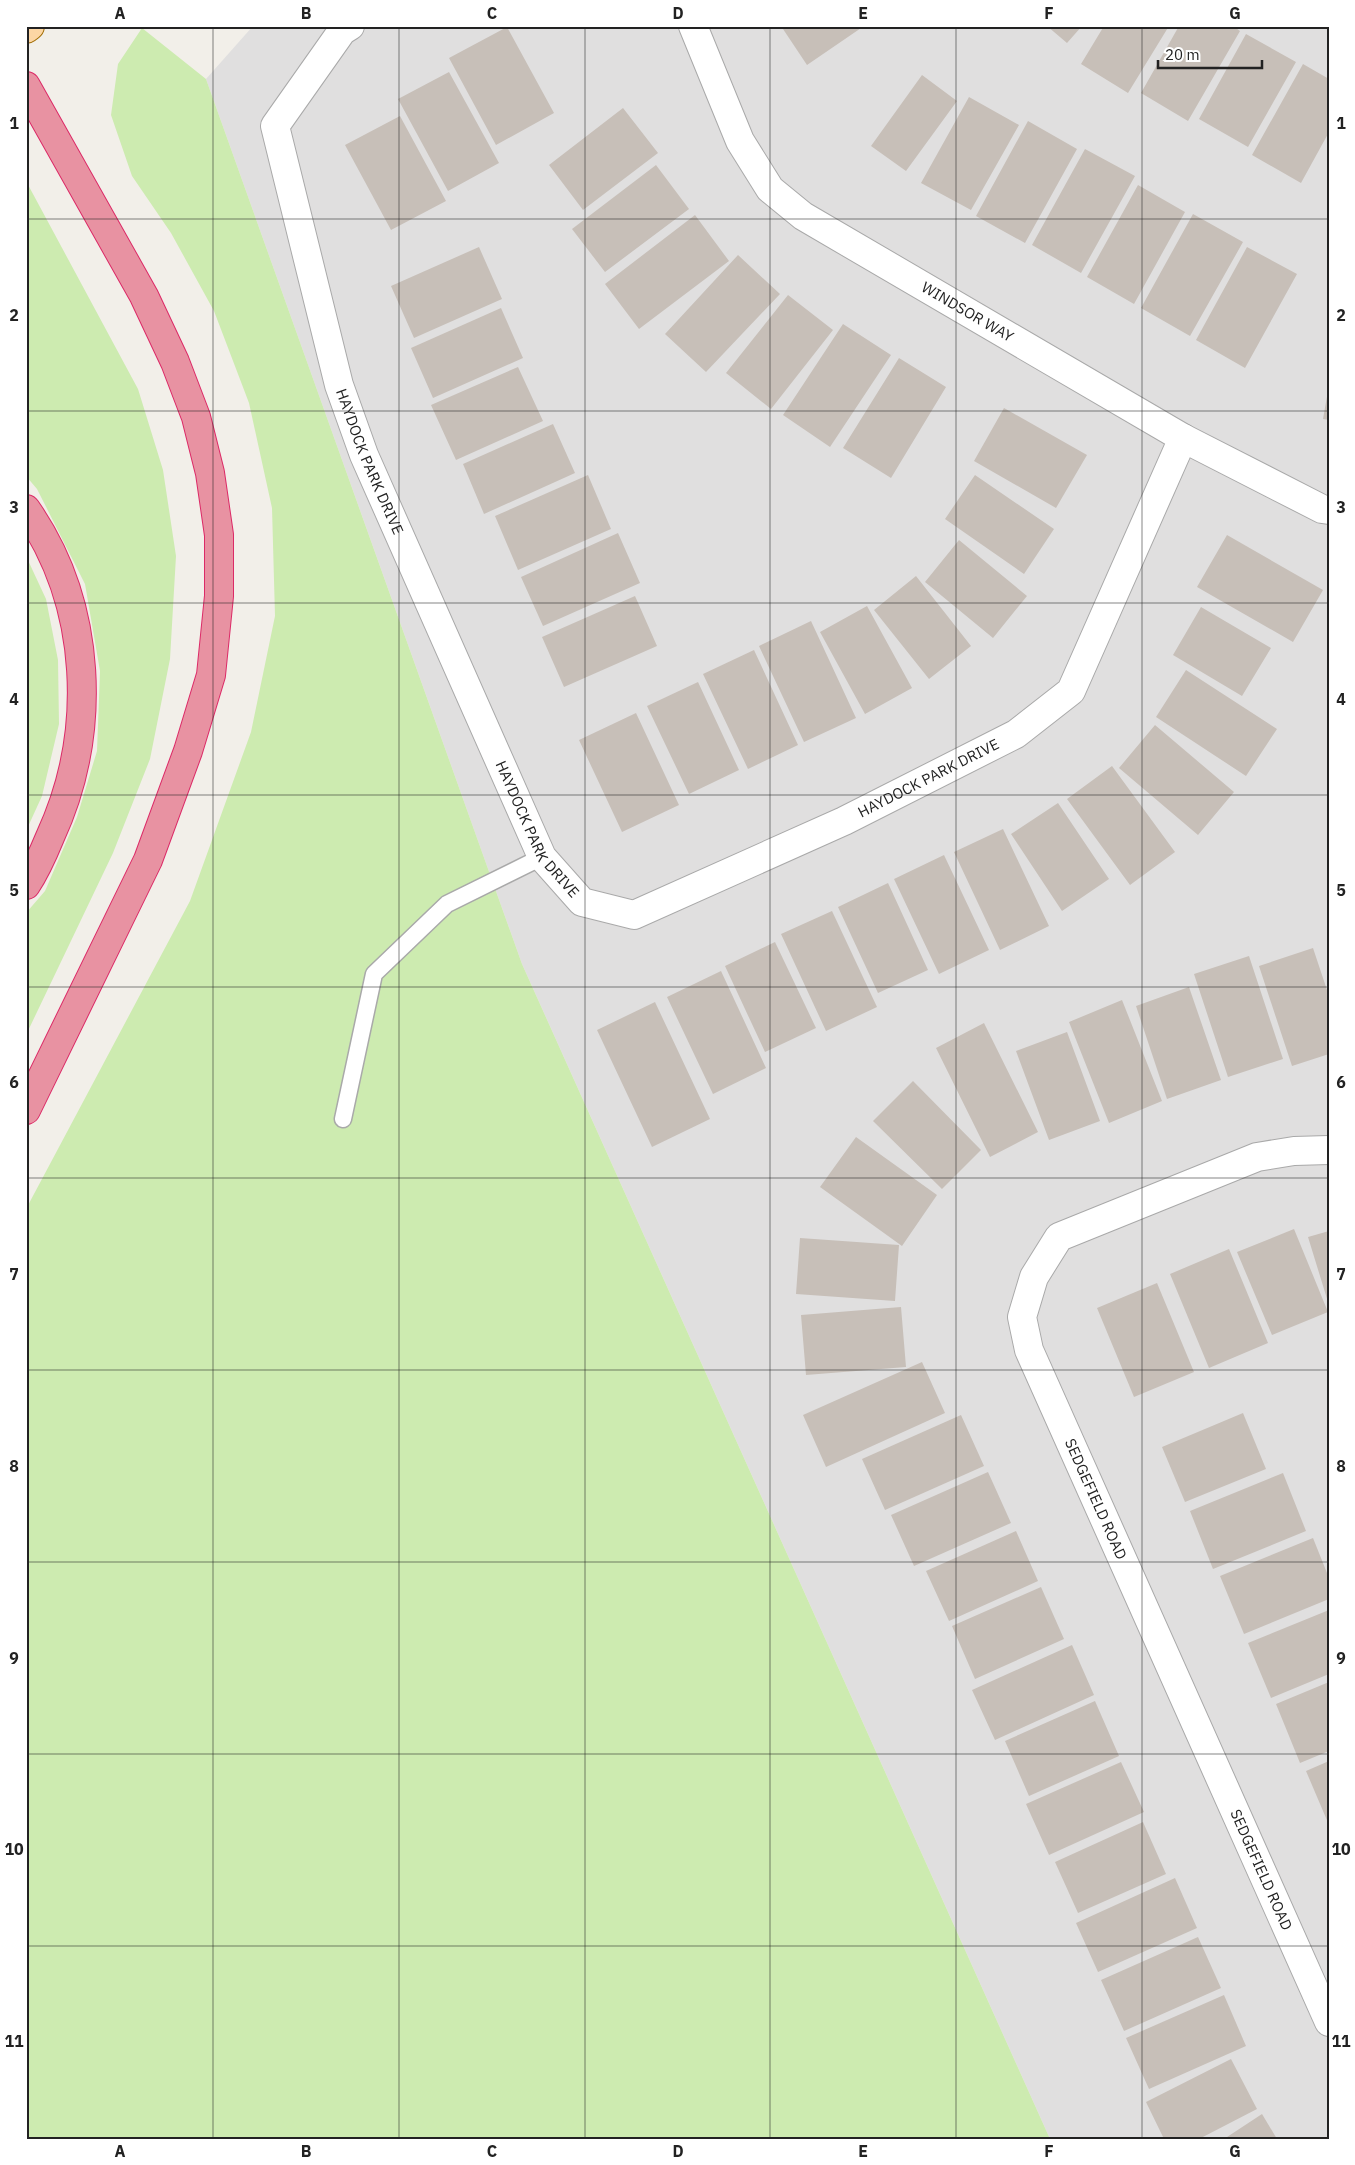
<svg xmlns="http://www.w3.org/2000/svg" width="1355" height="2165" font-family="'IBM Plex Sans',sans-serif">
<rect width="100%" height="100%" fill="#f2efe9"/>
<path fill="#e0dfdf" d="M253,26H1329V2139H1050L522,964L206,79Z"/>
<path fill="#cdebb0" d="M142,28L206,79L522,964L1050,2139H26V1209L190,901L251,732L275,616L272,508L249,403L214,311L171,233L132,176L111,115L118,64Z
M26,181L138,389L163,470L176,556L170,659L150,759L113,853L26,1035V913L45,891L77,817L97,751L100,671L85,584L37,489L26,476Z
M26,556L46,599L58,660L59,724L42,796L26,831Z"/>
<path fill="#c7bfb8" d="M781,26H864L807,65Z
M1047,26H1082L1067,43Z
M1104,26H1169L1128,93L1081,64Z
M1179,26H1233L1240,31L1188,121L1141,93Z
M507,27L554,113L496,145L449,58Z
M1246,34L1296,62L1248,147L1199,119Z
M1303,64L1329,79V132L1301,183L1252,155Z
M449,72L499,163L448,191L398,99Z
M922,75L957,101L906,171L871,146Z
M969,97L1019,125L971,210L921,183Z
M623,108L658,153L583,210L549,165Z
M400,116L446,201L391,230L345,145Z
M1028,121L1077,149L1025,243L976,216Z
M1085,149L1135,176L1081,273L1032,245Z
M656,165L689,209L605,272L572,229Z
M1138,185L1185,212L1134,304L1087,277Z
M1193,214L1243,242L1190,336L1141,308Z
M695,215L729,261L639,329L605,284Z
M479,247L502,299L414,338L391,286Z
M1247,247L1297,274L1245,368L1196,340Z
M738,255L780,294L706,372L665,334Z
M788,295L833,330L771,409L726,373Z
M501,308L523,358L433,398L411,348Z
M843,324L891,355L830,447L783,415Z
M899,358L946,387L891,478L843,448Z
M518,367L543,421L456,460L431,405Z
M1328,391H1329V420L1323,419Z
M1004,408L1087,455L1056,508L974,461Z
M553,424L575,473L484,514L463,464Z
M588,475L611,529L518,570L495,516Z
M975,475L1054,529L1024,574L945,519Z
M618,533L640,583L543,626L521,577Z
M1227,535L1323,590L1293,642L1197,587Z
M959,540L1027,596L993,638L925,582Z
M916,576L971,646L929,679L874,610Z
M635,596L657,646L564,687L542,637Z
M867,606L912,688L865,714L820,632Z
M1201,607L1271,648L1242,696L1173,655Z
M811,621L856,718L804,742L759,646Z
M754,650L798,745L748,769L703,674Z
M1186,670L1277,729L1246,776L1156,717Z
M698,682L739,770L689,794L647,706Z
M636,713L679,805L622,832L579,740Z
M1155,725L1234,792L1198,835L1119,768Z
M1112,766L1175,852L1130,885L1067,799Z
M1058,803L1109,879L1062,911L1011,834Z
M1003,829L1049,926L1000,950L954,852Z
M944,855L989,950L939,974L894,879Z
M888,883L928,970L878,993L838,907Z
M832,911L877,1007L826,1031L781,934Z
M775,942L816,1028L765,1052L725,966Z
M1313,948L1329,996V1054L1292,1066L1259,966Z
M1249,956L1283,1059L1228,1077L1194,974Z
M721,971L766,1068L713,1094L667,997Z
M1189,987L1221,1080L1167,1099L1136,1006Z
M1122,1000L1162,1101L1109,1123L1069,1022Z
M655,1002L710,1119L652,1147L597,1030Z
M984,1023L1038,1132L990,1157L936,1048Z
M1067,1032L1100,1121L1049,1140L1016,1051Z
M913,1081L981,1150L942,1189L873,1121Z
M856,1137L937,1195L902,1246L820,1187Z
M1294,1229L1328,1312L1272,1335L1237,1252Z
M1329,1231V1302H1328L1308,1237Z
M800,1238L899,1245L895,1301L796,1294Z
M1229,1249L1268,1343L1209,1368L1170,1274Z
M1157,1283L1194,1372L1134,1397L1097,1308Z
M901,1307L906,1367L806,1375L801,1315Z
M922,1362L945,1413L826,1467L803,1415Z
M1243,1413L1266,1469L1185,1502L1162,1447Z
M961,1415L984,1466L885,1510L862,1459Z
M988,1472L1011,1523L914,1566L891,1515Z
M1283,1473L1306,1531L1213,1569L1190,1511Z
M1016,1531L1038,1581L949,1621L926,1571Z
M1313,1538L1329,1578V1599L1244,1634L1220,1576Z
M1041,1587L1064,1639L975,1679L952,1626Z
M1329,1610V1674L1271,1698L1248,1643Z
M1072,1645L1094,1695L995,1740L972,1690Z
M1329,1682V1751L1300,1763L1276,1704Z
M1095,1701L1119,1756L1029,1796L1005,1741Z
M1329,1761V1825L1306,1771Z
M1121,1762L1144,1812L1049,1855L1026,1804Z
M1143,1822L1166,1874L1078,1913L1055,1862Z
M1175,1878L1197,1928L1098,1972L1076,1923Z
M1198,1937L1221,1988L1124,2031L1101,1980Z
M1224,1995L1246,2046L1149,2089L1126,2038Z
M1231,2059L1257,2109L1199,2139H1164L1146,2102Z
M1262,2114L1277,2139H1224Z"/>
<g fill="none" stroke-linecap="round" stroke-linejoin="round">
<defs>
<path id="service" d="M343,1119L374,974L447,904L542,857"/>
<g id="minor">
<path id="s1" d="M350,26L342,31L275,126L339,385L364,455L542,857L582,902L634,915L844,821L1016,734L1071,691L1183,438"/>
<path id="s2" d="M693,26L740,141L770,189L803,216L1183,438L1322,509L1329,510"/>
<path id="s3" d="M1329,1150L1294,1151L1257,1157L1059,1237L1034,1277L1022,1317L1029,1350L1329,2022"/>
</g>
<path id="primary" d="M26,29L30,26"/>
<path id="motorway" d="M26,86L144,296L175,362L196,417L210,473L219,535V596L211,675L188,751L148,860L26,1110
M26,509C93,605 98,733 50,837C43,854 36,870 26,885"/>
</defs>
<use href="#service" stroke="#a9a9a9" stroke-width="19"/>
<use href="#minor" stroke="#a9a9a9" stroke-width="30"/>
<use href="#primary" stroke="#a06b00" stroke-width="30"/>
<use href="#motorway" stroke="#dc2a67" stroke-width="30"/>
<use href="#service" stroke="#fff" stroke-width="16"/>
<use href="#minor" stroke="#fff" stroke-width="28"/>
<use href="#primary" stroke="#fcd6a4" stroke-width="28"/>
<use href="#motorway" stroke="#e892a2" stroke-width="28"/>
</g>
<path fill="none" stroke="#222" stroke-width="1" stroke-opacity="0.55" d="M213,26V2139M399,26V2139M585,26V2139M770,26V2139M956,26V2139M1142,26V2139M26,219H1329M26,411H1329M26,603H1329M26,795H1329M26,987H1329M26,1178H1329M26,1370H1329M26,1562H1329M26,1754H1329M26,1946H1329"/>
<g text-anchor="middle" stroke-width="4" stroke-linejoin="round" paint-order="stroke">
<g font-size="15" fill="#222" stroke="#fff">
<text dy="5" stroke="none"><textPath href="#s2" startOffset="414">WINDSOR WAY</textPath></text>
<text dy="5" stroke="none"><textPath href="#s1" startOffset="475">HAYDOCK PARK DRIVE</textPath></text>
<text dy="5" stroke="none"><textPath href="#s1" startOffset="1345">HAYDOCK PARK DRIVE</textPath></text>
<text dy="5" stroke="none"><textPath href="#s1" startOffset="880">HAYDOCK PARK DRIVE</textPath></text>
<text dy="5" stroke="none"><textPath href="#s3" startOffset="572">SEDGEFIELD ROAD</textPath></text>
<text dy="5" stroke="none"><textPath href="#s3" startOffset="978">SEDGEFIELD ROAD</textPath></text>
</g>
</g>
<rect width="1355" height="2165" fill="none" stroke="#ffffff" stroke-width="55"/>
<path d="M1158 60v8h104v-8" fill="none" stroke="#222222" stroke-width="2.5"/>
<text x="1165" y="60" font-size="15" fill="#222222" stroke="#ffffff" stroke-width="4" paint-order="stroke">20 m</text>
<rect x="28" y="28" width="1300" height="2110" fill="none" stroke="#222" stroke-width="2"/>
<g font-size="16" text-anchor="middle" font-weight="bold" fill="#222">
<text x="120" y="19">A</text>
<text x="306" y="19">B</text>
<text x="492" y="19">C</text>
<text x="678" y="19">D</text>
<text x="863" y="19">E</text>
<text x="1049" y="19">F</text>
<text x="1235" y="19">G</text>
<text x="14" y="129">1</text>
<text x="1341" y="129">1</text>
<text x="14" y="321">2</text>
<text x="1341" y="321">2</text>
<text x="14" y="513">3</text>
<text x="1341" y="513">3</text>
<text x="14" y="705">4</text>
<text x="1341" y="705">4</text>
<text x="14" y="896">5</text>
<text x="1341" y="896">5</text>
<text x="14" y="1088">6</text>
<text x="1341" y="1088">6</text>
<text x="14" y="1280">7</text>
<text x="1341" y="1280">7</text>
<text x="14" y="1472">8</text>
<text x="1341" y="1472">8</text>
<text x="14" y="1664">9</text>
<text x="1341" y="1664">9</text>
<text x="14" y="1855">10</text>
<text x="1341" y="1855">10</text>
<text x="14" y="2047">11</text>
<text x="1341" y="2047">11</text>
<text x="120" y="2157">A</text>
<text x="306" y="2157">B</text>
<text x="492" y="2157">C</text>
<text x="678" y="2157">D</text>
<text x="863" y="2157">E</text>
<text x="1049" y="2157">F</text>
<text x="1235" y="2157">G</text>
</g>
</svg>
